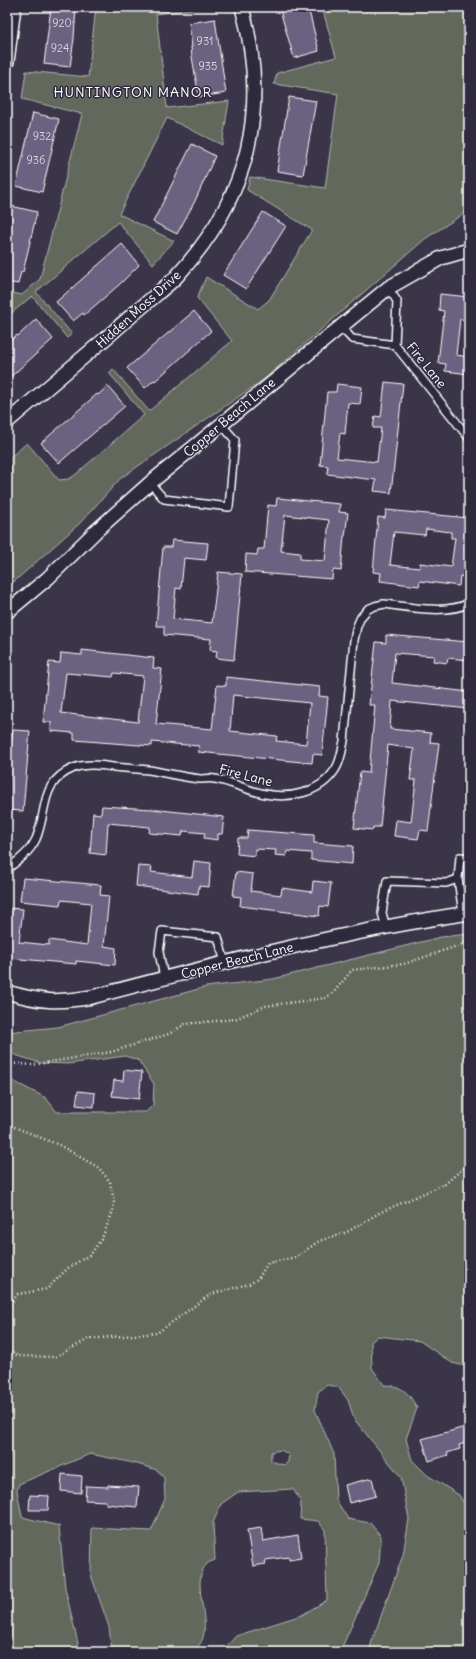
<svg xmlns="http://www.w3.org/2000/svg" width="476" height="1659" font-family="Delius,sans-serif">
<rect width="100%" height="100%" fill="#3b354a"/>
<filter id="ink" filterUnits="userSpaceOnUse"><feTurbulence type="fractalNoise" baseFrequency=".025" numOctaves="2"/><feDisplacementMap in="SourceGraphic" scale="8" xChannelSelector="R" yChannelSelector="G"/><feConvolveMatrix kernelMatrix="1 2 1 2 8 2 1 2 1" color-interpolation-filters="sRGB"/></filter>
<g filter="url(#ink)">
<path fill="#62695c" stroke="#b0b4ae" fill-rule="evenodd" d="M96,7H212L156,14L167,108L229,101L222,145L167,118L119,214L174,241L153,264L118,222L36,292L72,334L67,338L32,296L7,317V292L22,295L40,279L82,114L22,99L26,71L88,77Z
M322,7H469V210L425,239L263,380L121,478L80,523L7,588V460L27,443L59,480L69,479L75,475L144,415L109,373L113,369L149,411L232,341L197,298L206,277L258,309L269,300L312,230L247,190L250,177L325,188L338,94L274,84L277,73L336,57Z
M469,934V1367L452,1363L420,1341L378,1336L371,1342L372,1368L384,1385C402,1385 409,1393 417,1408L406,1439L412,1460L427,1475L459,1495L469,1511V1638L464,1652H370L371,1644L403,1555L409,1519L401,1477L354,1419L348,1400L338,1387L327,1385L318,1392L315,1410L334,1454L336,1500L348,1519L370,1523L381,1536L379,1563L340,1652H258L223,1650L236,1636L302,1615L327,1600L325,1530L318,1521L300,1519L301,1502L293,1489L238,1492L221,1504L213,1523L215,1560C213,1561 209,1562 207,1564C187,1582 219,1632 195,1649C185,1655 127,1652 112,1652L109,1627L91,1575L92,1528L151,1531L165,1499L164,1478L157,1470L134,1463L90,1454L19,1484L17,1490L22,1517L59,1526L65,1588L80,1652H7V1078L46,1098L57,1112H146L153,1105L154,1084L138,1060L125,1056L68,1064L41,1063L15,1055L7,1049V1032L58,1027L206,987L273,979L441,937ZM281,1450L289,1455L288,1462L284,1465L271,1461V1452Z"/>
<path fill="#6b6280" stroke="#fff" fill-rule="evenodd" d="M51,7H76L74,38L70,67L44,64Z
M279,7H308L319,51L294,58Z
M215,19L226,93L199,97L192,57L191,47H192L189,23Z
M289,97L316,101L303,175L277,171Z
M33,113L59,119L42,192L16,186Z
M192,144L215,156L195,201L177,234L153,222Z
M11,206L37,212L23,272H21L18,284L7,282V218H9Z
M263,212L286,226L246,289L223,275Z
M122,244L139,265L120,284L84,315L83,313L73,321L56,302Z
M440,294L469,297V314L467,320L460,319L456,355L469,357V374L445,371L446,364L438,363L444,311L439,310Z
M194,311L211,331L155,381L154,380L145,388L127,368Z
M36,319L53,339L7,380V343L17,335L18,336Z
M385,382L403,384L391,493L374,491L376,480L327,474L328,466L320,465L327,392H336L337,384L362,387L360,404L348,403L345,434L340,433L337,458L377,462L381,428H373L375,416L381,417Z
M108,386L125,406L59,463L41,443L97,394L98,395Z
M277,498L340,504L339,512L348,513L345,536H344L341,571L333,570L332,579L245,572L246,554L257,555L258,549H264L268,505L276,506ZM285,515L329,520L325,561L300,559V553L281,551Z
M386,510L469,518L466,553H469L468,577L460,576L459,586L420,581L419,586L380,581L381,573L373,572L378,517L385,518ZM426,529L451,532V538H455L451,567L420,563V568L390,565L394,532L425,535Z
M172,540L208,543L206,560L184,558L181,589L176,588L173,619L212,623L218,572L242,574L234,660L216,658L217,651L210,650L211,639L164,635V626H156L163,547H171Z
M386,635L469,642V660L448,658L447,663L433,661L434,656L395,653L392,683L469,692V709L392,701L390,729L431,733L430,742L439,743L428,831L420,830L418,839L394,836L396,820L411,822L416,780H410L414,749L388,745L380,827H373V830L354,828L360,772L369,773L375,705H369L376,642L386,643Z
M82,650L154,658L153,668L162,669L156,724L212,729L217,685L226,686V677L320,687L319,696L328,697L322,755L313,754L312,763L198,752L199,746L152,742V746L74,740V733L51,731V722H43L49,662L60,663L61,653L82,655ZM66,673L113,677L114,673L143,676L138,722L61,713ZM233,695L310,703L306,744L276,741L277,736L230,731Z
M13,730L30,731L23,811L7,810V775H9L11,753H7V742L11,743Z
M102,806L152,809L224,817L222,834H218V840L204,838L205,833L183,831L182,836L149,833L150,827L108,823L106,855L90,853L93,813L101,814Z
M248,830L314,835V843L353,846L352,864L311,860V853L287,851L286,856L275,855L276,850L255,849V856L237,854L238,838H247Z
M194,861L211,863L209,887L199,886L198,894L136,886L138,866L152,867L151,872L192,877Z
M236,872L253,874L251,891L281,895L282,888L312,892L313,881L331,883L328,907L320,906L319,916L240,906L241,897L233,896Z
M23,878L101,885L100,895L109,896L104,946L116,948L115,965L76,961V964L9,958L10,949H7V908L23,909L19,942L49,945V940L87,945L91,903L61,900L60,905L20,901Z
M124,1070L142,1072L139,1099L112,1096L114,1080L123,1081Z
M78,1091L95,1093L94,1107L76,1105Z
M469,1426V1442L459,1445L460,1449L447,1453L448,1455L429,1461L422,1439Z
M62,1474L82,1476L81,1493L61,1491Z
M372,1478L376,1496L349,1503L345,1485Z
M108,1485L139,1487L137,1507L106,1504V1501L85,1500L86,1486L108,1487Z
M30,1495L49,1496L48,1510H29Z
M261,1528L263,1541L298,1535L301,1558L289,1560V1557L265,1560L266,1564L253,1566L247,1530Z"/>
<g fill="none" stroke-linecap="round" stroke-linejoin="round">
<defs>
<path id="lane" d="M340,326L352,339L395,345L397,301L388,288
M395,345L469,438
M150,483L164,499L229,507L235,440L221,424
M7,869C18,861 30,852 36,839C48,810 39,782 74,768C86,763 101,765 113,767C125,768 137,769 149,770C166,773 183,777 200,779C205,779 210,778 215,779C233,782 248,791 265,794C290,799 320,793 335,770C341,761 342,750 344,741L354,640L357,626L361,617L368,609L375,606L384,604C408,607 447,615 469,603
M458,879L460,857L469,858
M386,927L382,913L387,881L446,883L458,879L463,914
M164,978L159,952L162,931L218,937L225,963"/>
<path id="street" d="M7,62L14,7
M7,422C42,392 78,362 113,332C127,319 142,307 157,294C163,288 171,283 177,276C249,197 270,111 242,7
M7,612L48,578L96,531L150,483L388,288L441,258L469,250
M7,992C40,1002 57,1003 92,997C217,964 341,932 469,913"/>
</defs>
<use href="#lane" stroke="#fff" stroke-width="10"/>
<use href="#street" stroke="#fff" stroke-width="16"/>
<path stroke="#fff" stroke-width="2.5" stroke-dasharray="1 3" stroke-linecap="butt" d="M7,1063L32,1065L111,1052L169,1034L185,1024L235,1019L265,1006L325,998L334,992L352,970L404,964L469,942
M7,1124L59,1145L99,1168L110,1182L114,1201L113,1211L102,1238L91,1254L68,1268L47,1289L18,1294L7,1308
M7,1347L10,1351L18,1356L55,1357L89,1339L157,1333L211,1294L249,1284L258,1279L268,1263L296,1257L319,1241L347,1232L381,1212L445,1184L469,1163"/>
<use href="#lane" stroke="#2f2a3d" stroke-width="7"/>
<use href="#street" stroke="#2f2a3d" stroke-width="13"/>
</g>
</g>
<g text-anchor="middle" stroke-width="3" stroke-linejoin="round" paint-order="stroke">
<g font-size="11" fill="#dad8df">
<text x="62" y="27">920</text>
<text x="205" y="45">931</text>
<text x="60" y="52">924</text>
<text x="208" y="70">935</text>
<text x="42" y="140">932</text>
<text x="36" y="164">936</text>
</g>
<g font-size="13" fill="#fff" stroke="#2f2a3d">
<text transform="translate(138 309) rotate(-42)" y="5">Hidden Moss Drive</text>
<text transform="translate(427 365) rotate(51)" y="5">Fire Lane</text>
<text transform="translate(229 417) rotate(-40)" y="5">Copper Beach Lane</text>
<text transform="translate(246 775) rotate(14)" y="5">Fire Lane</text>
<text transform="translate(237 960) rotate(-14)" y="5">Copper Beach Lane</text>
</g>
<g font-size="14" letter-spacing="1" fill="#fff" stroke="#2f2a3d">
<text x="133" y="97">HUNTINGTON MANOR</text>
</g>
</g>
<rect width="476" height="1659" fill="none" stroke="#2f2a3d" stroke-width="24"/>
<rect x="12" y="12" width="452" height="1635" fill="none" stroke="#fff" stroke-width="1.5" filter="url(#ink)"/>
</svg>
